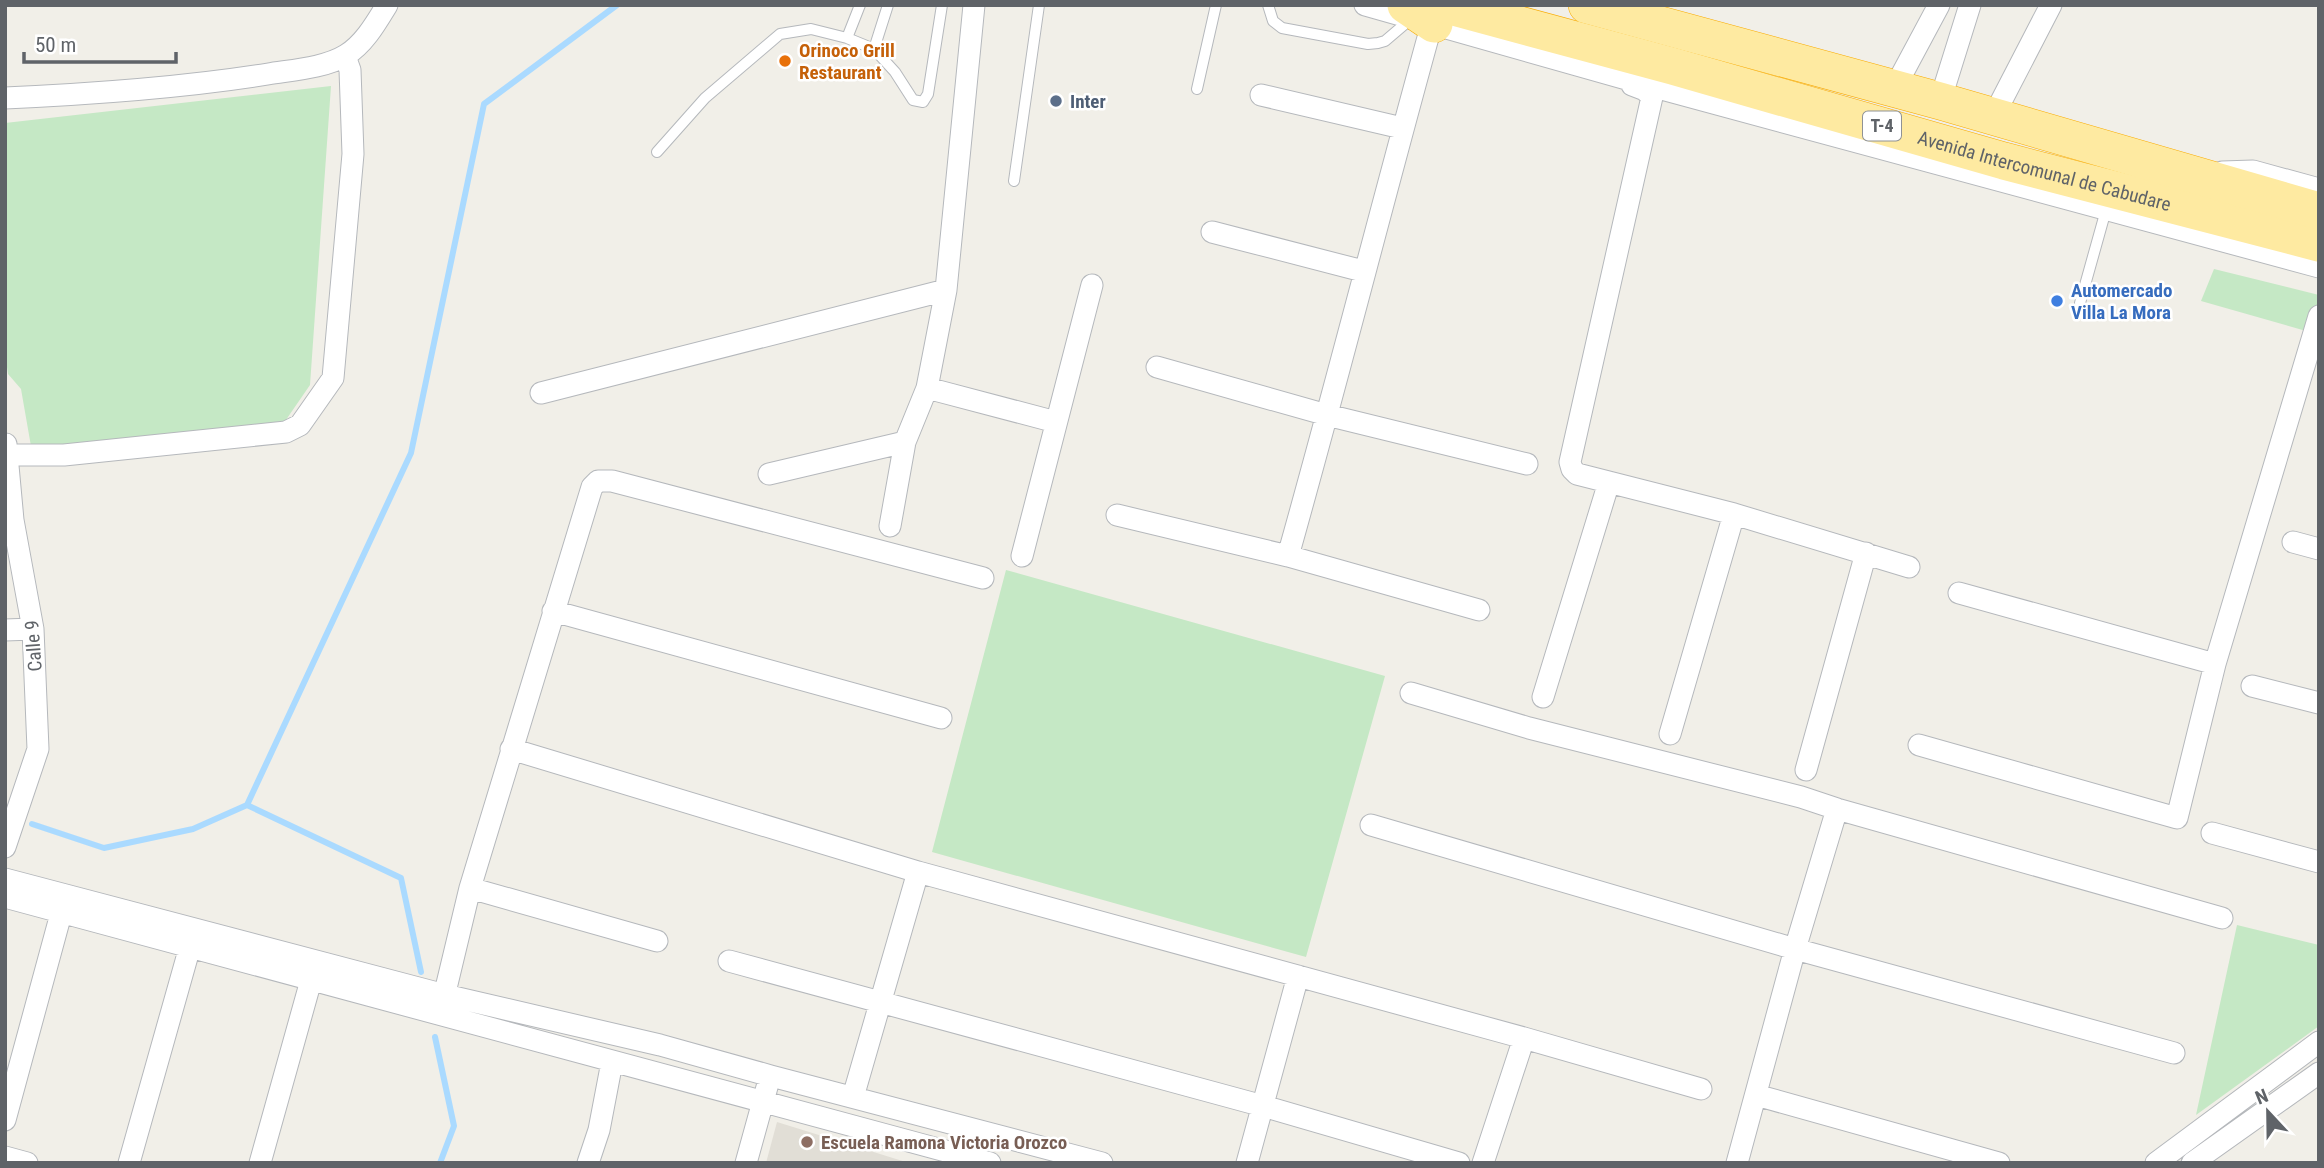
<svg xmlns="http://www.w3.org/2000/svg" width="2324" height="1168" font-family="'Roboto Condensed',sans-serif">
<rect width="100%" height="100%" fill="#f1efe8"/>
<path fill="#e1ded6" d="M777,1122L909,1163H766Z"/>
<path fill="#c5e8c5" d="M331,86L310,385L279,430L32,452L21,389L8,374L5,353V123Z
M2214,269L2319,295V318L2313,333L2201,301Z
M1006,570L1385,676L1306,957L932,852Z
M2237,925L2319,945V1026L2196,1115Z"/>
<g fill="none" stroke-linecap="round" stroke-linejoin="round">
<path stroke="#aadaff" stroke-width="6" d="M32,824L104,848L193,829L247,805
M421,972L401,878L247,805L411,453L484,104L617,5
M435,1037L454,1126L440,1163"/>
<defs>
<path id="service" d="M1268,5L1273,21L1282,28L1368,44L1378,43L1385,41L1412,18
M847,38L860,5
M874,49L888,5
M1197,89L1216,5
M657,152L705,98L780,34L811,29L847,38L874,49L895,72L913,100L923,102L928,94L942,5
M1014,181L1039,5
M2080,303L2106,210"/>
<path id="minor" d="M1365,5L1665,90L2319,267
M1632,85L1645,90L1652,97L1570,462L1572,469L1577,474L1734,514L1909,567
M1894,89L1939,5
M1261,95L1402,128
M5,98C93,94 181,88 268,74C292,70 325,68 346,55C364,44 376,23 387,5
M1940,101L1970,5
M1993,117L2051,5
M2222,172L2253,171L2319,189
M1212,232L1363,271
M1157,367L1327,415L1527,464
M927,388L1056,422
M541,393L946,290
M7,455H64L286,432L300,425L333,378L353,154L350,70L345,56
M769,474L905,442
M1117,515L1288,556L1479,610
M890,526L905,442L927,388L946,290L974,5
M2293,542L2319,549
M1022,556L1092,285
M1288,556C1337,382 1381,208 1429,34L1434,24
M1959,593L2215,664
M553,611L941,718
M5,630L33,629
M2252,686L2319,703
M1411,693L1529,728L1801,797L1837,809
M1543,697L1609,482
M1670,734L1734,514
M1919,745L2177,818L2215,664L2319,316
M511,749L918,872L853,1097
M1806,770L1866,553
M1371,825L1795,949L2174,1053
M2212,833L2319,862
M5,847L38,749L33,629L13,520L6,444
M918,872L1524,1038L1701,1089
M5,879L445,995L660,1045L771,1076L1102,1163
M470,888L657,941
M5,897L990,1163
M729,961L1263,1106L1459,1163
M441,1009L470,888L592,487L598,481H612L983,578
M1756,1095L1999,1163
M5,1120L65,899
M5,1157L27,1163
M129,1163L193,936
M260,1163L315,966
M588,1163L599,1130L612,1062
M746,1163L767,1087
M1247,1163L1298,976
M1483,1163L1524,1038
M1737,1163L1795,949L1837,809L2222,918
M2156,1163L2319,1042
M2192,1163L2319,1073"/>
<g id="trunk">
<path d="M1406,5L1434,24"/>
<path id="s1" d="M1446,5L1672,66L2004,161L2319,243"/>
<path d="M1587,5L1940,101L2319,211"/>
</g>
</defs>
<use href="#service" stroke="#b5b8bc" stroke-width="12"/>
<use href="#minor" stroke="#b5b8bc" stroke-width="23"/>
<use href="#trunk" stroke="#f9ab00" stroke-width="38"/>
<use href="#service" stroke="#fff" stroke-width="10"/>
<use href="#minor" stroke="#fff" stroke-width="21"/>
<use href="#trunk" stroke="#feeaa1" stroke-width="37"/>
</g>
<circle fill="#e8710a" stroke="#fff" stroke-width="2.5" cx="785" cy="61" r="7"/>
<circle fill="#5c6f8a" stroke="#fff" stroke-width="2.5" cx="1056" cy="101" r="7"/>
<circle fill="#3f7fe0" stroke="#fff" stroke-width="2.5" cx="2057" cy="301" r="7"/>
<circle fill="#8d6e63" stroke="#fff" stroke-width="2.5" cx="807" cy="1142" r="7"/>
<g text-anchor="middle" stroke-width="5" stroke-linejoin="round" paint-order="stroke">
<rect fill="#fff" stroke="#8f9295" stroke-width="2" x="1863" y="111.5" width="38" height="29" rx="5"/>
<g font-size="18" font-weight="bold" fill="#5f6368">
<text x="1882" y="132">T-4</text>
</g>
<g font-size="19" font-weight="bold" fill="#c56008" stroke="#fff" text-anchor="start">
<text x="799" y="57">Orinoco Grill<tspan x="799" dy="22">Restaurant</tspan></text>
</g>
<g font-size="19" font-weight="bold" fill="#4e5e75" stroke="#fff" text-anchor="start">
<text x="1070" y="108">Inter</text>
</g>
<g font-size="19" fill="#5f6368" stroke="#fff">
<text dy="7" stroke="none"><textPath href="#s1" startOffset="621">Avenida Intercomunal de Cabudare</textPath></text>
<text transform="translate(33 646) rotate(-94)" y="7">Calle 9</text>
</g>
<g font-size="19" font-weight="bold" fill="#366cbe" stroke="#fff" text-anchor="start">
<text x="2071" y="297">Automercado<tspan x="2071" dy="22">Villa La Mora</tspan></text>
</g>
<g font-size="19" font-weight="bold" fill="#785e54" stroke="#fff" text-anchor="start">
<text x="821" y="1149">Escuela Ramona Victoria Orozco</text>
</g>
</g>
<rect width="2324" height="1168" fill="none" stroke="#5f6368" stroke-width="14"/>
<g transform="translate(2268 1112) rotate(338)" stroke="#ffffff" stroke-width="5" paint-order="stroke">
<path d="M0-5L12 26L0 18L-12 26Z" fill="#5f6368"/>
<text y="-10" font-size="19" font-weight="bold" text-anchor="middle" fill="#5f6368">N</text>
</g>
<path d="M24 52v10h152v-10" fill="none" stroke="#5f6368" stroke-width="3.5"/>
<text x="35" y="52" font-size="21" fill="#5f6368" stroke="#ffffff" stroke-width="5" paint-order="stroke">50 m</text>
</svg>
